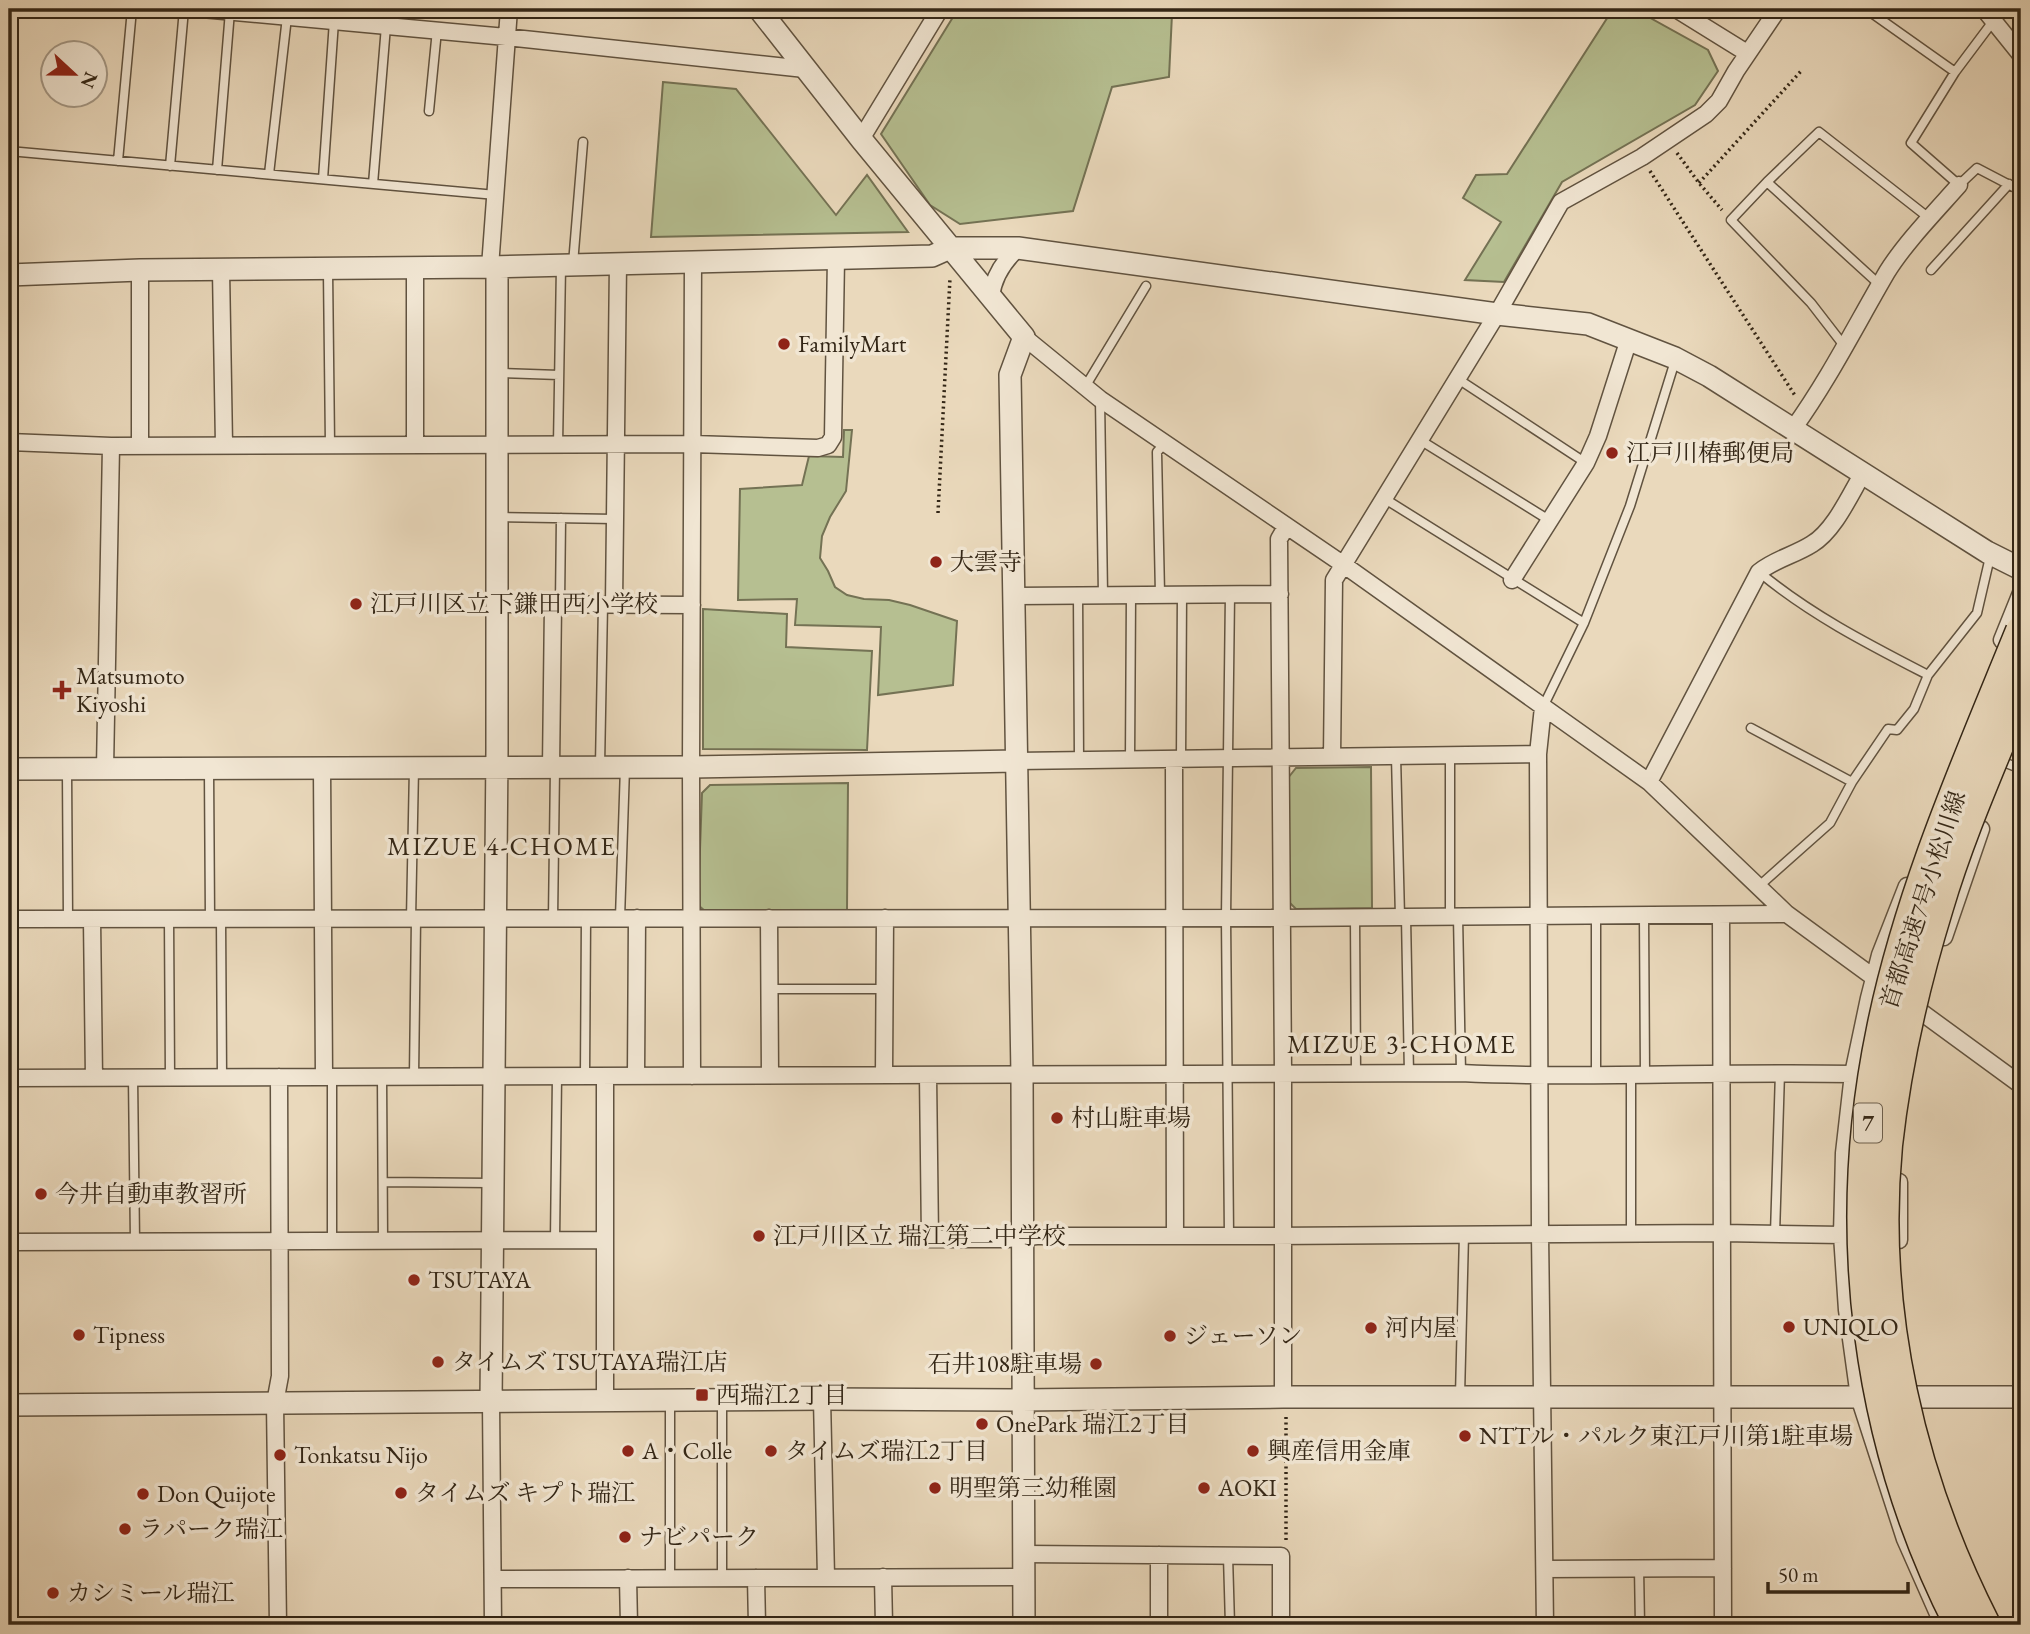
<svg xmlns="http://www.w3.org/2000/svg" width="2030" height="1634" font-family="'EB Garamond','Noto Serif JP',serif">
<rect width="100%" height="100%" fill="#ead9bc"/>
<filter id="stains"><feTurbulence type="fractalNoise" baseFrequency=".00286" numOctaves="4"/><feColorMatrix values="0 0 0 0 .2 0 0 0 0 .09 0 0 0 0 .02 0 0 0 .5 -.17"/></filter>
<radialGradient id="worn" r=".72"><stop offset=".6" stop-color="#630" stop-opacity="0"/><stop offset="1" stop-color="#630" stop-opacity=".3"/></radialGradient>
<path fill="#b6bf91" stroke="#747254" stroke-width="2" d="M958,9H1167L1172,14L1169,77L1112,87L1073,211L960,224L930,205L881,134Z
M1613,9H1634L1708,50L1718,71L1695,105L1562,182L1504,282L1465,280L1501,222L1463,198L1476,175L1507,174Z
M663,82L736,89L836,215L867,175L908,232L651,237Z
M844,430H852L846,491L830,517L822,536L820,558L828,571L835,587L847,595L864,599L889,600L910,605L957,621L953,685L878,695L881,627L795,625L797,599L738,600L740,489L802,485L809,456L843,457Z
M703,609L787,614L786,647L872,651L867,750L703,749Z
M1371,767L1372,908L1296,909L1287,900L1288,778L1296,768Z
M848,783L847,910L705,911L698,905L702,793L710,785Z"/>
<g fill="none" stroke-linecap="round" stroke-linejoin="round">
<defs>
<path id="service" d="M853,9L861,13
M1866,9L1955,72
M1994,20L1955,72L1911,143L1959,185L1977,168L2021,191
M429,111L437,30
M9,151L496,195
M118,161L132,9
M170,166L184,9
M217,170L230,11
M269,174L287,17
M323,179L334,21
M1767,182L1731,220L1811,303L1845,347
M373,184L386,26
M573,264L583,142
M1931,270L2009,184
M328,271L330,445
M1881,286L1767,182L1819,132L1929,218
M499,373L559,375
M1458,379L1586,463
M1085,387L1146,286
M1100,399L1103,595
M1420,440L1549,520
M558,445L561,266
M1385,499L1584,623
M499,517L615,519
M1759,572C1811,615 1868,644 1928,675
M1160,594L1157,452L1165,443
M1078,595L1079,760
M560,604L561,518
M1543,707L1584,623L1630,506L1675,361
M1751,728L1852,782
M1450,755V916
M1396,756L1400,917
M1181,759L1182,594
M1130,760L1131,595
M2006,763L2021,769
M600,766L603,604
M209,771L210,919
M67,772L68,919
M1758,887L1830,823L1852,782L1888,729L1897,730L1914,709L1928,675L1977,613L1990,557
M1458,916L1461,1073
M1596,916V1075
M1644,916L1645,1075
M1406,917L1409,1074
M620,918L625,767
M1355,918L1356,1074
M169,919L170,1077
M221,919L222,1077
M411,919L414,768
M553,919L555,768
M769,989H885
M585,1076L586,918
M133,1077L135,1242
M332,1077V1241
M382,1077L383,1241
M414,1077L416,919
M383,1182L491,1183
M1631,1234V1075
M1775,1234L1780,1072
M1229,1235L1226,918L1230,594
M555,1240L557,1076
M1460,1396L1464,1234
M670,1400V1578
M722,1402V1578
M1228,1556L1230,1625
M1639,1568L1640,1625"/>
<path id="minor" d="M202,9L506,37L805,69
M1676,9L1747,53
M1984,9L2021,55
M861,139L940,9
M415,267V444
M490,267L509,9
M140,270V446
M221,270L224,445
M991,297C993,278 1004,261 1018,248
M1024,337L1100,399L1344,565L1649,782L1787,914L2021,1085
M1793,429C1829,379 1856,325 1887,272C1905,243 1936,211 1959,185
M9,442L111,446L693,444L818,448L828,445L833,437L836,258
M1512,580L1586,463L1598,436L1629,339
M1014,596L1280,594
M497,604L692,605
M614,604L618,263
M2002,640L2021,593
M1543,707L1538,754L1540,1234L1545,1625
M1332,757L1334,580L1497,314L1561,202L1642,157L1706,114L1719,101L1736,71L1778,9
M1174,759L1175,1236
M1016,761L1538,754
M322,768L324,1077
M551,768L553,604
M105,769L111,446
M1649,782L1759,572C1775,559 1795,555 1812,544C1834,531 1850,495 1863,473
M1907,886L1880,955L1869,998L1853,1074L1844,1153L1842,1235L1847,1310L1859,1397L1905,1539L1943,1625
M1721,915L1723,1625
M769,918L770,1075
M9,919L1282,918L1787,914
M92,919L94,1078
M1944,937L1981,829
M884,1075L885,918
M928,1075L930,1239H1007L1037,1236H1267L1723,1233L1842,1235
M636,1076L637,918
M692,1076L691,767L693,261
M9,1078L1461,1073C1592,1079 1722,1071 1853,1074
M1899,1240V1182
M9,1242L605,1240
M1283,1397V1074L1279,539L1286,527
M822,1399L826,1577
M605,1401V1076
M491,1402L493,1625
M1024,1554L1281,1556V1625
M1159,1555V1625
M1545,1569L1723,1568
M883,1577L884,1625
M628,1578L629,1625
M756,1578L757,1625
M493,1579L1023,1577
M278,1625L275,1403L280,1376L279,1077"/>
<path id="tertiary" d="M759,9L861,139L1024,337L1010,375L1022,1075L1024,1625
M9,275L140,270L490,267L932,256L950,248H1018L1497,314L1588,324L1675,358L1709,376L1987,552L2021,569
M9,769L691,767L1016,761
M491,1402L497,751V267
M9,1405L822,1399L1022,1400L1283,1397H2021"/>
</defs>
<use href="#service" stroke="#615340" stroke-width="11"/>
<use href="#minor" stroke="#615340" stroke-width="19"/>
<use href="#tertiary" stroke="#615340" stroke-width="24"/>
<path stroke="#332616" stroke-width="3.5" stroke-dasharray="2 3.5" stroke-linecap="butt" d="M1677,153L1699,183L1722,210
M1650,171L1796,397
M1699,183L1802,70
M938,513L950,278
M1286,1417V1542"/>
<use href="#service" stroke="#f1e6d3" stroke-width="8"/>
<use href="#minor" stroke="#f1e6d3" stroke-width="16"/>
<use href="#tertiary" stroke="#f1e6d3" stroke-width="21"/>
<defs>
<path id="motorway-bridge" d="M1960,1625C1866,1442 1840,1231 1882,1029C1910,891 1968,761 2021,631
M1985,1625C1910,1478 1871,1311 1887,1145C1896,1064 1914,985 1938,907C1960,833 1992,762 2021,690"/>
</defs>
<use href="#motorway-bridge" stroke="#332616" stroke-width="33" stroke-linecap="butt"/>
<use href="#motorway-bridge" stroke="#ead9bc" stroke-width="30"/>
</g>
<g fill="#8f2418" stroke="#f1e6d3" stroke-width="2.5">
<circle cx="784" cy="344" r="7"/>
<circle cx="1612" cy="453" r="7"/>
<circle cx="936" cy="562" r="7"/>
<circle cx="356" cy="604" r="7"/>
<path d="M58.5 679.5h7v7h7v7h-7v7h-7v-7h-7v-7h7z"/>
<circle cx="1057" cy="1118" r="7"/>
<circle cx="41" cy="1194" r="7"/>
<circle cx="759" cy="1236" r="7"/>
<circle cx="414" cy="1280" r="7"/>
<circle cx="1789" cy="1327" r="7"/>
<circle cx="1371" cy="1328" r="7"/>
<circle cx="79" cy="1335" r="7"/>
<circle cx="1170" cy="1336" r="7"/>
<circle cx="438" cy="1362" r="7"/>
<circle cx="1096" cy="1364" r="7"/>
<rect x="695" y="1388" width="14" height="14" rx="3.5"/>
<circle cx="982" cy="1424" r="7"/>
<circle cx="1465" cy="1436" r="7"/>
<circle cx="628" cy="1451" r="7"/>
<circle cx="771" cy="1451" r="7"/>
<circle cx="1253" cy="1451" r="7"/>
<circle cx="280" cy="1455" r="7"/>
<circle cx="935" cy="1488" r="7"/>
<circle cx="1204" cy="1488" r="7"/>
<circle cx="401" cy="1493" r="7"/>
<circle cx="143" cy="1494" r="7"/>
<circle cx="125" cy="1529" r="7"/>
<circle cx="625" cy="1537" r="7"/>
<circle cx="53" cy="1593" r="7"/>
</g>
<g text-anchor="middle" stroke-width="7" stroke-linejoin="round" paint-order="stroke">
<rect fill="#f1e6d3" stroke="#6c604f" stroke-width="2" x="1854" y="1103.5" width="28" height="39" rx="5"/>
<g font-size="23" font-weight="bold" fill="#332616">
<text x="1868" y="1131">7</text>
</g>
<g font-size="24" fill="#332616" stroke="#f1e6d3" text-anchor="start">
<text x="798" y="352">FamilyMart</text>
<text x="1626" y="461">江戸川椿郵便局</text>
<text x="950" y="570">大雲寺</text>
<text x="370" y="612">江戸川区立下鎌田西小学校</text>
<text x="76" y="684">Matsumoto<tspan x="76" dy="28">Kiyoshi</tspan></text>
<text x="1071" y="1126">村山駐車場</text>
<text x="55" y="1202">今井自動車教習所</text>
<text x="773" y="1244">江戸川区立 瑞江第二中学校</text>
<text x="428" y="1288">TSUTAYA</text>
<text x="1803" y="1335">UNIQLO</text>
<text x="1385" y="1336">河内屋</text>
<text x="93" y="1343">Tipness</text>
<text x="1184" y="1344">ジェーソン</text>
<text x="452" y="1370">タイムズ TSUTAYA瑞江店</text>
<text x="1082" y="1372" text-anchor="end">石井108駐車場</text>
<text x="716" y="1403">西瑞江2丁目</text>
<text x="996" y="1432">OnePark 瑞江2丁目</text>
<text x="1479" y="1444">NTTル・パルク東江戸川第1駐車場</text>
<text x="642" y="1459">A・Colle</text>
<text x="785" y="1459">タイムズ瑞江2丁目</text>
<text x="1267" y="1459">興産信用金庫</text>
<text x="294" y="1463">Tonkatsu Nijo</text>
<text x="949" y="1496">明聖第三幼稚園</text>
<text x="1218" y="1496">AOKI</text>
<text x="415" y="1501">タイムズ キプト瑞江</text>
<text x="157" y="1502">Don Quijote</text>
<text x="139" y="1537">ラパーク瑞江</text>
<text x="639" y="1545">ナビパーク</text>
<text x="67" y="1601">カシミール瑞江</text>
</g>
<g font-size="24" fill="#332616" stroke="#f1e6d3">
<text transform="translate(1923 900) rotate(-72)" y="8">首都高速7号小松川線</text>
</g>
<g font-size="26" letter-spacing="2" fill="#332616" stroke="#f1e6d3">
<text x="502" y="855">MIZUE 4-CHOME</text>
<text x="1402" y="1053">MIZUE 3-CHOME</text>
</g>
</g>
<rect width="2030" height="1634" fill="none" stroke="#ead9bc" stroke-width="35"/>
<rect x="10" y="10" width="2009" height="1613" fill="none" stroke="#332616" stroke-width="3.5"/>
<rect x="18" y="18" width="1995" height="1599" fill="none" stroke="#332616" stroke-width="2"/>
<g transform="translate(74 74) rotate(112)"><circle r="33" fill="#f1e6d3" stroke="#a59987" stroke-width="2"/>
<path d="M0-5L12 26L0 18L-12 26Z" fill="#8f2418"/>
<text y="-10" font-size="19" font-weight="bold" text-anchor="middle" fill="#332616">N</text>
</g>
<path d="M1768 1582v10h140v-10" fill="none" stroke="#332616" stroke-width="3.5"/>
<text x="1778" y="1582" font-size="21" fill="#332616" stroke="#f1e6d3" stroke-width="5" paint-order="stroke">50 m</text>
<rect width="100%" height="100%" filter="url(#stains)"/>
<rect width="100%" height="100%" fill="url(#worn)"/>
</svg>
